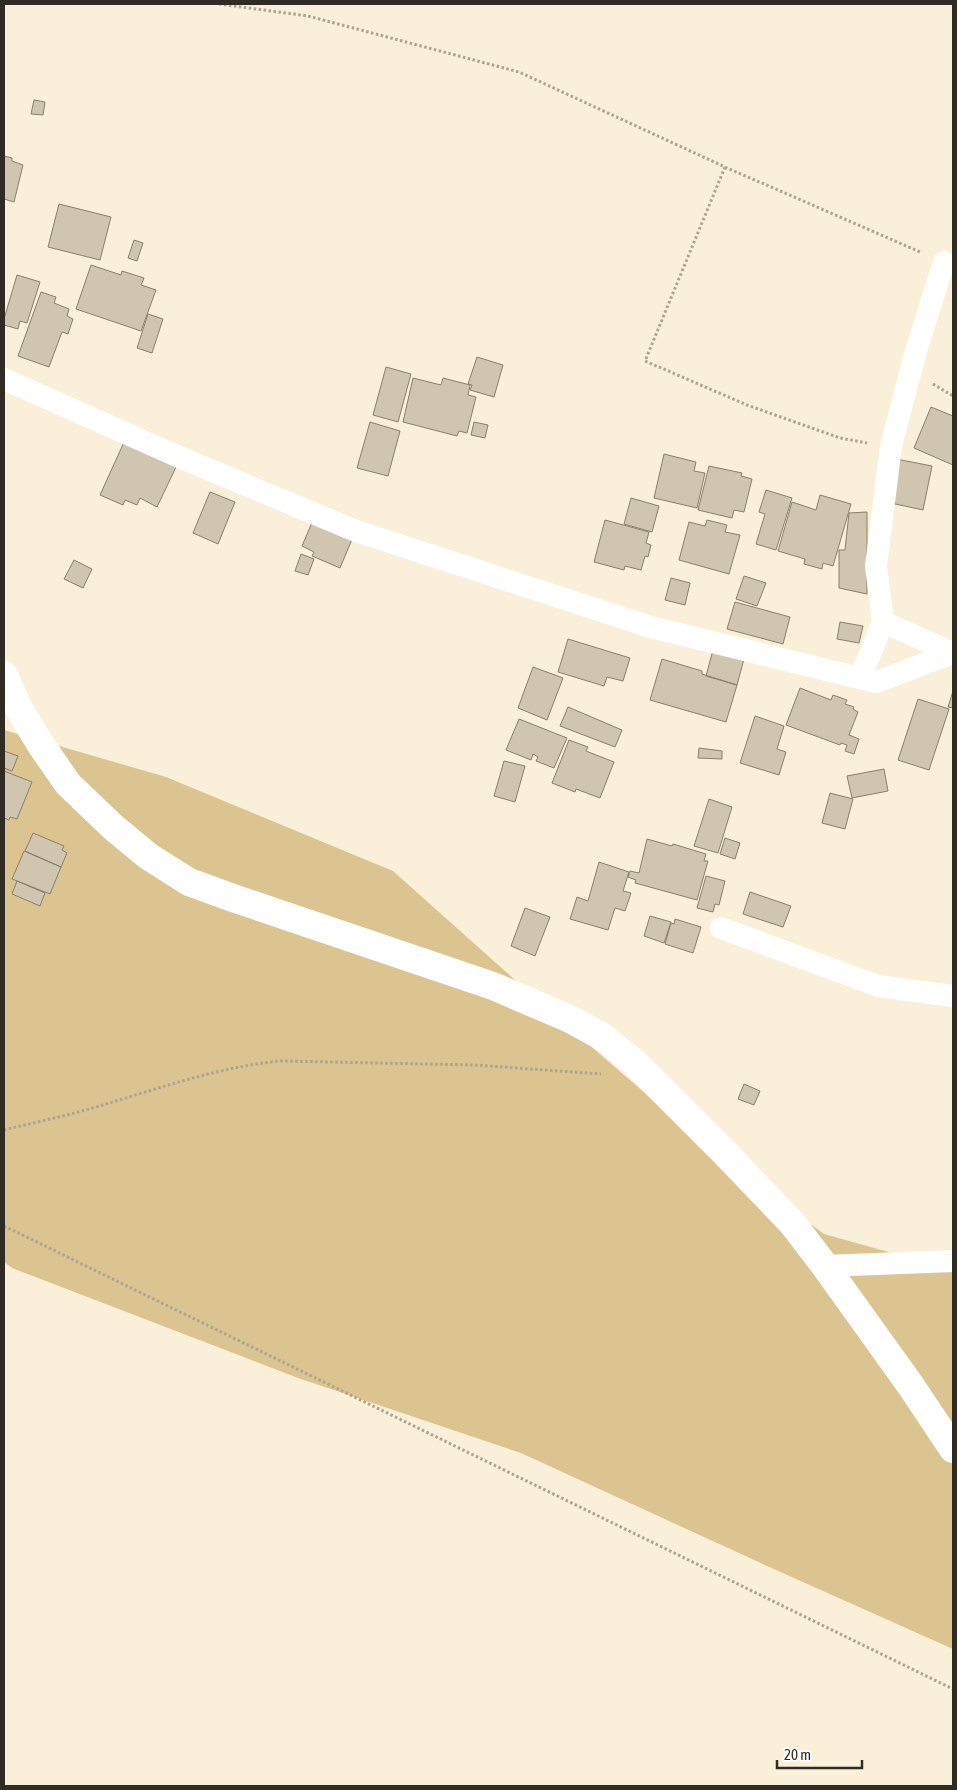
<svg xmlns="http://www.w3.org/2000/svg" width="957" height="1790" font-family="'Asap Condensed',sans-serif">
<rect width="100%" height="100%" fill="#faefd8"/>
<path fill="#dcc491" d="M4,730L166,777L393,871L534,997L713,1152L824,1234L953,1270V1649L767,1566L521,1453L298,1378L12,1268L4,1262Z"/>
<path fill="#d0c6af" stroke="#897f6a" d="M34,100L45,102L43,115L31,114Z
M4,156L12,158V161L23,165L14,202L4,199Z
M59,204L111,217L100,260L48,247Z
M134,240L143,243L137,261L128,258Z
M91,265L121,275L122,271L144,278L141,285L156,290L141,331L76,309Z
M17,275L40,282L27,323L20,321L18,329L4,325V319Z
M41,292L56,297L54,303L69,309L67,316L73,319L68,334L62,332L49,367L18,356Z
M148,314L163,319L152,353L137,348Z
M477,357L503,365L494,397L470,390L472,385L468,384Z
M386,367L411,374L398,422L373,415Z
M413,378L441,385L443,378L470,385L468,395L476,397L467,433L459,431L457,436L403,422Z
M931,407L953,416V465L914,448Z
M370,422L400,431L388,476L357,468Z
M474,422L488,425L485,438L471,435Z
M125,440L177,465L157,507L140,498L137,505L125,500L123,505L100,495Z
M664,454L696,462L694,471L705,473L697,508L654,498Z
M896,459L932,466L923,510L886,502Z
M709,466L742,473L741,476L752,479L744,512L734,510L732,518L698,510Z
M766,490L792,498L776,550L756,544L765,514L759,512Z
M210,492L235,502L218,544L193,533Z
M820,495L851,504L833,566L823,563L822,569L804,564L805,559L778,551L792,502L816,510Z
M631,498L659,506L652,532L624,524Z
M867,512V594L839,588V550H845L849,513Z
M313,520L353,537L340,568L312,556L314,552L302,546Z
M605,520L649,532L646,543L651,545L648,557L645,556L641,570L625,566L624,570L594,562Z
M707,520L727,525L725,532L740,535L729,574L679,560L689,522L705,526Z
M301,554L314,559L308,575L295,571Z
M74,560L92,569L83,588L64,579Z
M744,576L766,583L757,606L736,599Z
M671,578L690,583L685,605L665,600Z
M735,602L790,617L783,644L727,629Z
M840,622L863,626L859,643L837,639Z
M568,639L630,658L623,681L607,677L604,686L558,672Z
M713,650L744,659L737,685L706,676Z
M662,659L702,671V674L737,685L726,722L650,700Z
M533,667L563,678L547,720L518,708Z
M800,688L831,700L833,695L847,700L845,704L854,707L853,709L858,712L849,735L859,739L854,754L845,751L847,745L841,743L840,745L786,725Z
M953,691V708L948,707Z
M918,699L949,709L929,770L898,760Z
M568,707L622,730L615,747L560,726Z
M755,716L784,726L777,749L786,752L779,775L740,763Z
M519,719L567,738L554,768L536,761L538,757L533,754L531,760L506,750Z
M569,740L588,747L586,751L614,762L600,798L576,789L575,792L552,783Z
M699,748L722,751V759L698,758Z
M4,751L18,756L12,771L4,768Z
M504,761L525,766L515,802L494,796Z
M884,769L888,791L852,798L847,776Z
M4,771L32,782L17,819L10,817L9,820L4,818Z
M830,793L853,799L845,829L822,823Z
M709,799L732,807L718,853L694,846Z
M33,833L64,846L62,850L67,853L61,867L25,851Z
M725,838L740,843L735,859L720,854Z
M647,839L672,846L673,844L706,854L704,861H708L697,900L635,883L636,880L628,877L630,871L639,873Z
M24,851L61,867L50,894L12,879Z
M599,862L629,872L623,891L631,893L625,911L615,908L608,930L570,919L577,897L588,901Z
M706,876L725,881L719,905L715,904L713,912L697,908Z
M17,881L45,893L40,906L12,894Z
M750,892L791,906L783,927L743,914Z
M525,908L550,917L535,956L511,946Z
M650,916L671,922L664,943L644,936Z
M675,919L701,927L693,953L665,944L671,923L674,924Z
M744,1084L760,1091L754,1105L738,1099Z"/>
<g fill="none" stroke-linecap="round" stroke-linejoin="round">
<path stroke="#aca492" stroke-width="3" stroke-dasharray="2.5 2.5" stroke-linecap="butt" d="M219,4L308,16L519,72L725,167L920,252
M725,167L645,361L747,405L840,438L867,443
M933,384L953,396
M4,1130C32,1123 61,1117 89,1109C152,1091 215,1067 281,1061L475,1065L601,1074
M4,1226L953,1689"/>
<path stroke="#fff" stroke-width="22" d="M4,379L179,457L356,531L651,627L876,682L953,653
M883,622L953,653
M860,678L883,622L876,566L891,446L916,351L944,262
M721,928L878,986L953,996
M825,1266L953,1261"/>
<path stroke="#fff" stroke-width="28" d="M4,675L18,707L41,745L68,784L113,827L148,856L189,882L233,898L493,986L570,1019L603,1037L636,1064L725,1153L792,1223L825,1266L911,1386L953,1449"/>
</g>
<rect width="957" height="1790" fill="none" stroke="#302c23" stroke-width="10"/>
<path d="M777 1760v8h85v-8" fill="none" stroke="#302c23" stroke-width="2.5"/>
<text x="784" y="1760" font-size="15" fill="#302c23" stroke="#fdfdfd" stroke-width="4" paint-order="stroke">20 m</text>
</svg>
